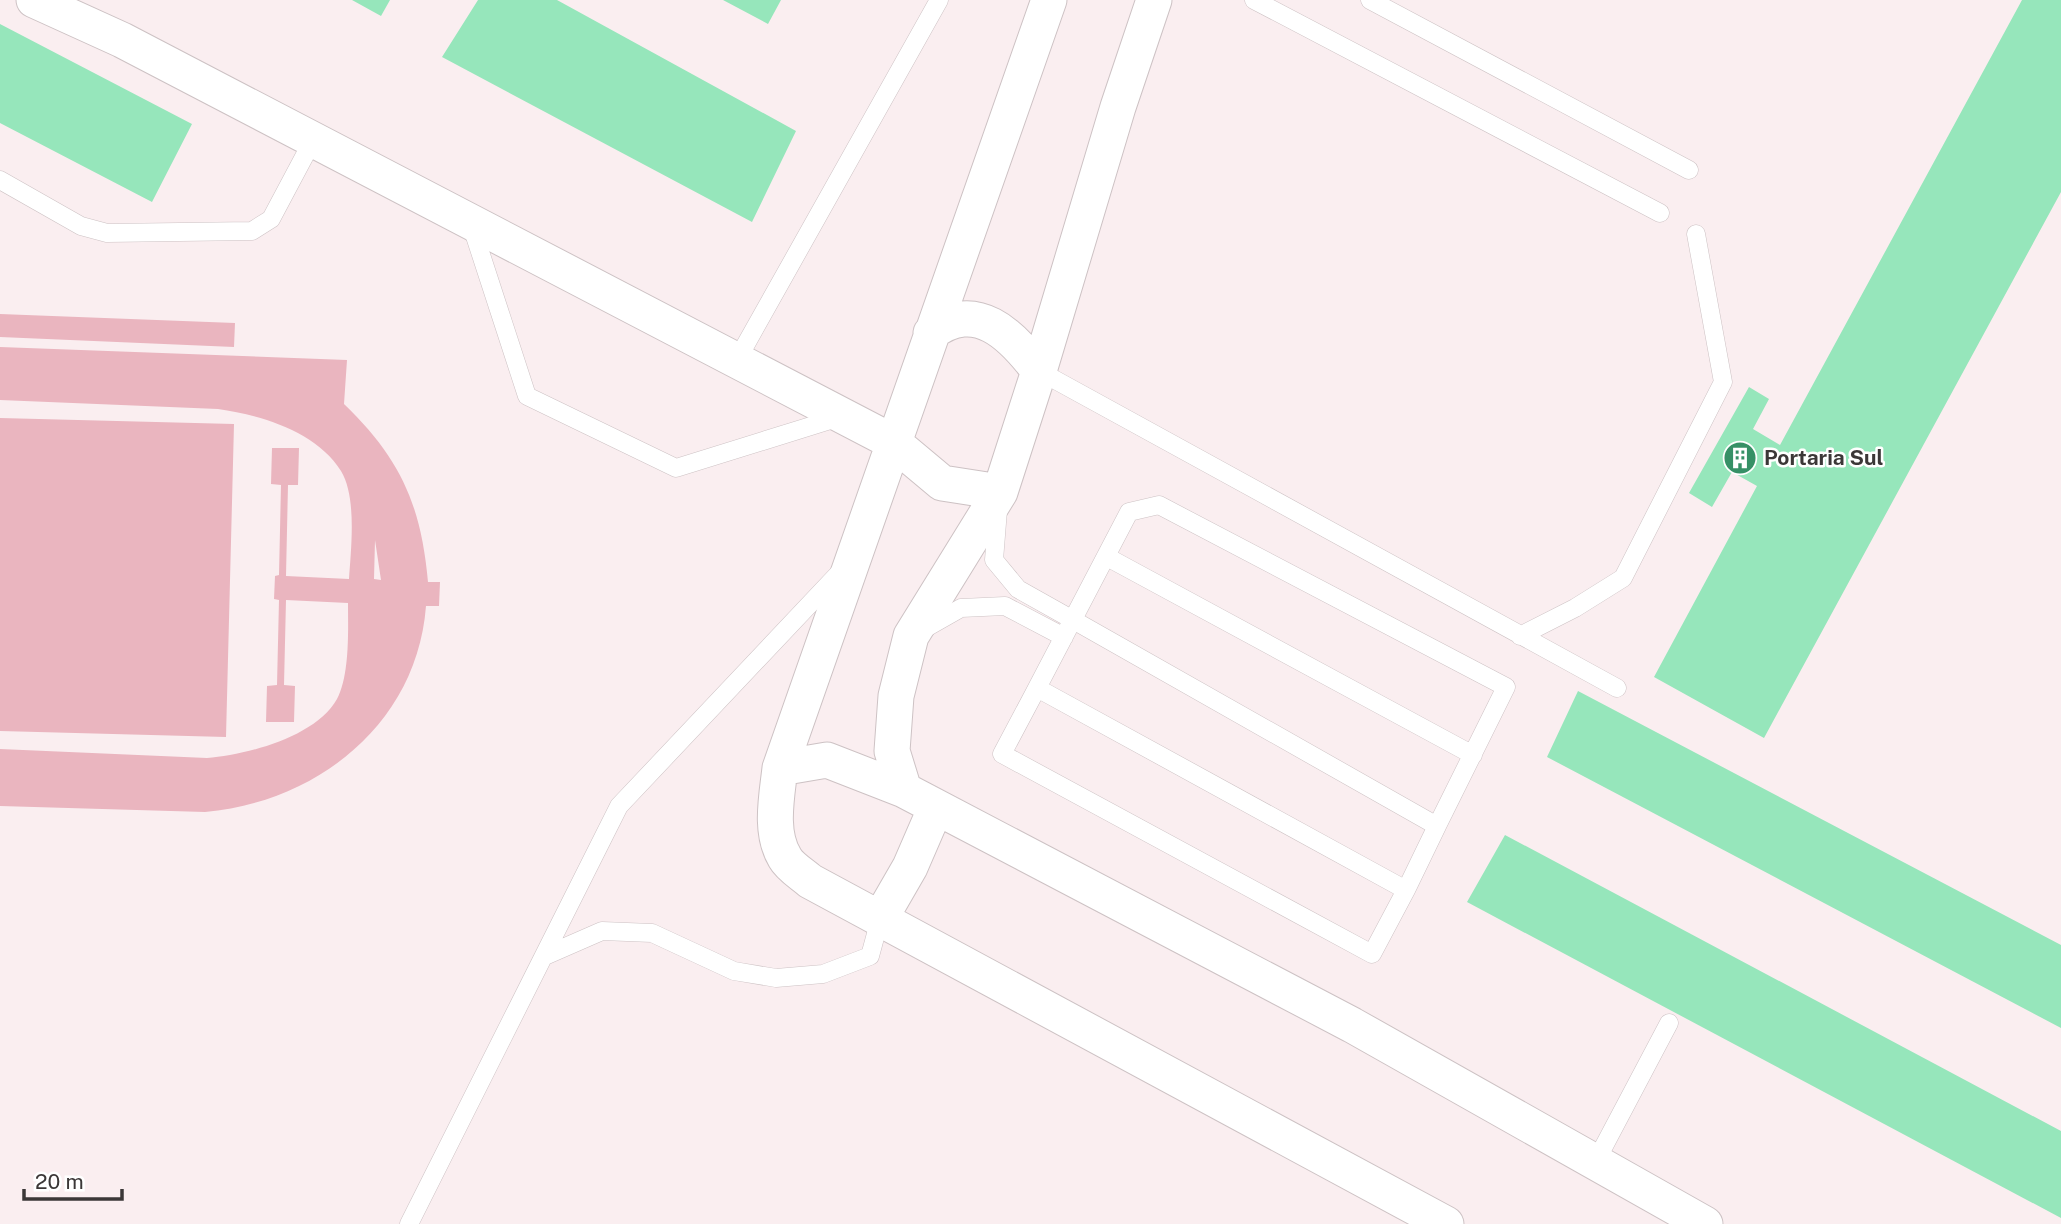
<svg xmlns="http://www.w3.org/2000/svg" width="2061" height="1224" font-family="'Public Sans',sans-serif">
<rect width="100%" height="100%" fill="#faeef0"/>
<path fill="#eab5bf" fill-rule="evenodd" d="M0,314L235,323L234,347L0,337Z
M0,347L347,360L344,404C400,458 421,504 428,582H440L439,606H426C417,724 317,802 205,812L0,806V749L207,758C246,755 316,737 337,699C350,674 348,630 348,603L286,600L284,685L295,686L294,722H266L267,686L277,685L279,600L274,599L275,576L279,575L281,485L271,484L272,448H299L298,485H288L286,576L349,579C351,549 357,497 341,471C317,432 261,415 218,409L0,400ZM375,540L381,580L374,579Z
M0,418L234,424L226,737L0,731Z"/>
<path fill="#96e6bb" d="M352,0H390L381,16Z
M478,0H557L796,131L752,222L442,57Z
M723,0H781L768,24Z
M2022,0H2061V192L1764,738L1654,677L1757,486L1732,472L1712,507L1689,493L1749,387L1769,399L1753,429L1780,445Z
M0,24L192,124L152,202L0,123Z
M1578,691L2061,945V1028L1547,757Z
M1505,835L2061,1131V1218L1467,902Z"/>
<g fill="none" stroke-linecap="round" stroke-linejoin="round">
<defs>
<path id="service" d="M1254,0L1660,213
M1370,0L1689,170
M0,180L81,226L107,233L252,231L271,219L313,140
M471,224L527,396L676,468L840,417
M737,360L939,0
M1039,371L1617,688
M998,510L994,560L1018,589L1075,621L1437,826L1406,890L1037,688L1129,512L1159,505L1506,687L1437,826
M1107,557L1473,755
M924,629L961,608L1005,606L1064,637
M1520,636L1575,608L1623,578L1723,382L1696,234
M1037,688L1002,754L1372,954L1406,890
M547,955L602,931L652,933L734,971L776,978L823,974L870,956L880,919
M1595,1163L1669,1023
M409,1224L619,806L841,571"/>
<path id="minor" d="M34,0L122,40L893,442L942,483L1000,492
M1049,0L780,768C777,796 769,832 785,858C790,867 802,874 810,881L1446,1224
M931,333C976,298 1012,335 1039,371
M780,768L827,760L904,790L1352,1025L1705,1224
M904,790L892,751L896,696L911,636L1000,492L1039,371L1118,107L1154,0
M880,919L910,867L936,807"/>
</defs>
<use href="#service" stroke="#cdc2c4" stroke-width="19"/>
<use href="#minor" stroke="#cdc2c4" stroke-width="37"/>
<use href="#service" stroke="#fff" stroke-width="18"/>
<use href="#minor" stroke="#fff" stroke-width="35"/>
</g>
<defs>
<symbol id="building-disc" viewBox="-11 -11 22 22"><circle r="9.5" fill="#369066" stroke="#fff"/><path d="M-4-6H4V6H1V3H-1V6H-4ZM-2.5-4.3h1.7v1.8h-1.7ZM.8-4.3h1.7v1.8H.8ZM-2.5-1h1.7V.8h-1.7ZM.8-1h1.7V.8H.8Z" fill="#fff"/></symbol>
</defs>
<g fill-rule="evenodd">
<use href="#building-disc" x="1721" y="439" width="38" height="38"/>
</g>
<g text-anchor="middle" stroke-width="5" stroke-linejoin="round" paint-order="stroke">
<g font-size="21" font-weight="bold" fill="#3b3737" stroke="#fff" text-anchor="start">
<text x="1764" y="465">Portaria Sul</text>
</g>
</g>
<path d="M24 1189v10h98v-10" fill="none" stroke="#3b3737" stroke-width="3.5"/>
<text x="35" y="1189" font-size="21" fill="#3b3737" stroke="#ffffff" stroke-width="5" paint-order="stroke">20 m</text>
</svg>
